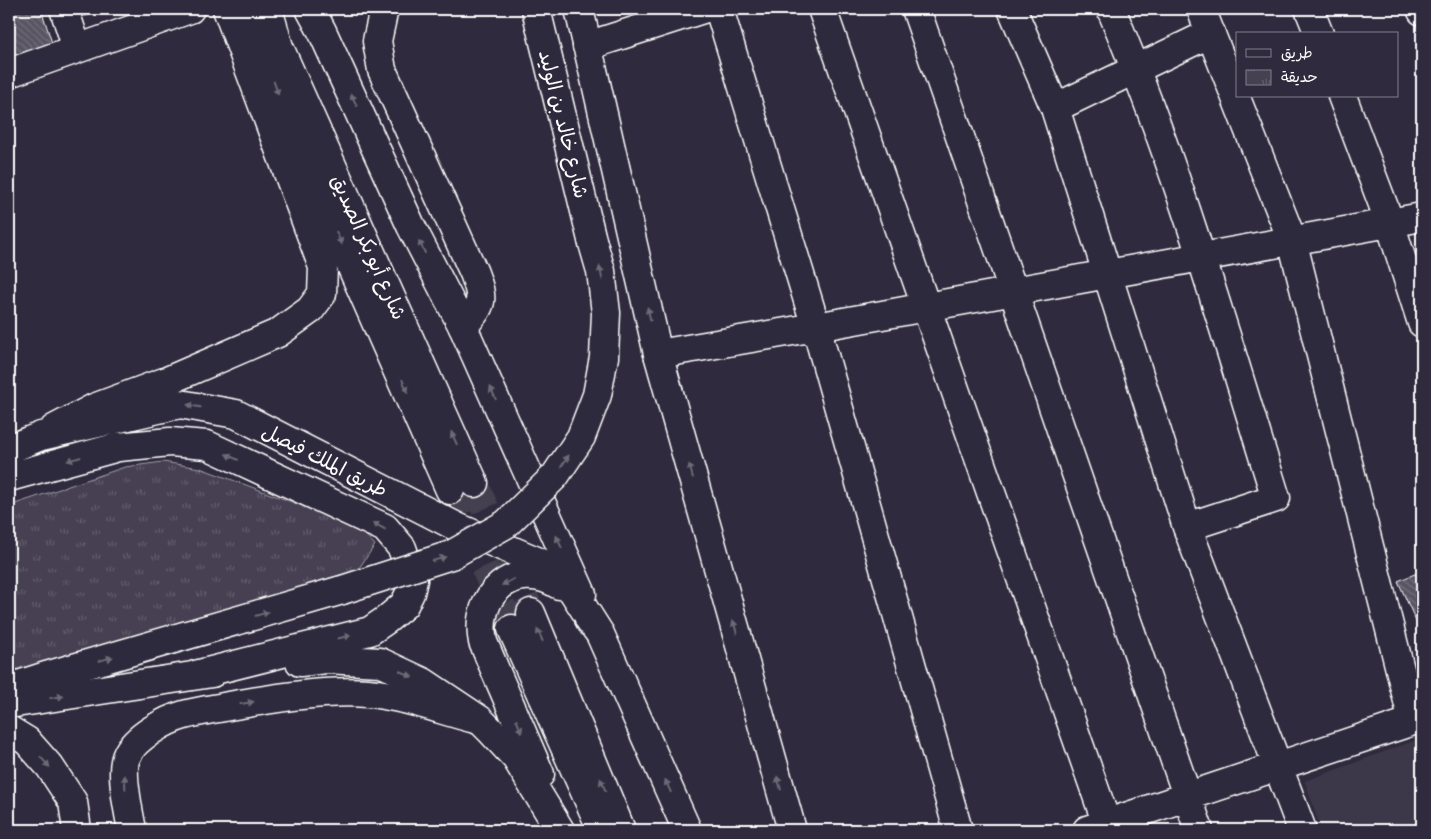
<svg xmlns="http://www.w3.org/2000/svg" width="1431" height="839" font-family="Dekko,'Playpen Sans Arabic',sans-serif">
<defs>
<pattern id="park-tufts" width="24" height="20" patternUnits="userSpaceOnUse" patternTransform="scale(1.25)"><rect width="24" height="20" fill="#464152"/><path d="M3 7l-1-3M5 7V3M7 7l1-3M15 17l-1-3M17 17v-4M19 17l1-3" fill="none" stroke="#625e6c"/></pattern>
<pattern id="building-back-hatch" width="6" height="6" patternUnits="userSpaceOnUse" patternTransform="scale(1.25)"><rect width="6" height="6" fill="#595564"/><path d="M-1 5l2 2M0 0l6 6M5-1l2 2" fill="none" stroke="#726e7b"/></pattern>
</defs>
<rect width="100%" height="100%" fill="#2f2a3d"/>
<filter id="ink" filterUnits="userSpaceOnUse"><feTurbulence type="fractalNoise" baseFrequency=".02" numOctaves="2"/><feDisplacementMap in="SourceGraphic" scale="10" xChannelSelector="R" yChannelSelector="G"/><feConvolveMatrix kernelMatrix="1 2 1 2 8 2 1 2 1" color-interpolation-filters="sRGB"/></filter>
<g filter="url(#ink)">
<path fill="#3c3749" d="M1422,738V830H1321L1305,781Z"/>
<path fill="url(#park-tufts)" stroke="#a2a0a8" d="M163,462L200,468L357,526L375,545L357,571L88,654L9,673V506L125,467Z"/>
<path fill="url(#building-back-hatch)" stroke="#fff" d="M9,9H41L53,46L9,60Z
M83,9H107L85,16Z
M1422,571V635L1398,581Z"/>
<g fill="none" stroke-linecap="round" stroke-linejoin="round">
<path stroke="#443f50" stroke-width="28" stroke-dasharray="28 14" stroke-linecap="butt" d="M450,490L512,629"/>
<path stroke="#443f50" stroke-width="28" stroke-dasharray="28 14" stroke-linecap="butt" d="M474,483L531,613"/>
<defs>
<path id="minor" d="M64,9L77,48
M249,9L289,125L450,490
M384,9L377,41L382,70L474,273C485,303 482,304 463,327
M719,9L816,327L958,830
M822,9L1109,830
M916,9L1199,830
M1012,9L1055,108L1187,527L1302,830
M1111,9C1178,167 1225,334 1276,498L1187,527
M1201,9L1292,240L1413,721
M1309,9L1319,34
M1421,9L1422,11
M587,46L703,9
M9,73L190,9
M1342,96L1390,223L1422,323
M1055,108L1211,33
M658,354L816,327L1422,217
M54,429L94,408L167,381L278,333L310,310L322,294L323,267L227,9
M512,629L602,830
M9,730L27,741L50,767L73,802L77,830
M132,830C129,813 119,770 127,755C135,737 166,720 184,715C199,711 214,709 229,706C275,698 322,690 368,693C404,696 440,710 475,719
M1087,830L1422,718"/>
<path id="major" d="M268,9L279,47L474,483
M310,9L322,31L411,226L463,327L582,594
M536,9L592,240
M579,9L658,354L792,830
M531,613L621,830
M9,688L43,677L342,590"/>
<path id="highway" d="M9,449L41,436L180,404L236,414L459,528L560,571L600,634
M9,477L118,447L170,442L207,445L385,528L402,548L413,580L410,593L404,605L386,620L370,631L195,675
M589,619L600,634L687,830
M300,662L326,659L380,662L423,682L480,720L490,730L516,758L560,830
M9,704L212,673
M540,774L483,642C473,594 515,558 559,585"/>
</defs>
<use href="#minor" stroke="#fff" stroke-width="31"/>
<use href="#major" stroke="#fff" stroke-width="31"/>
<use href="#highway" stroke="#fff" stroke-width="31"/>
<use href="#minor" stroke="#2f2a3d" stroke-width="28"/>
<use href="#major" stroke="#2f2a3d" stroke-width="28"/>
<use href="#highway" stroke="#2f2a3d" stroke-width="28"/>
<defs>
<path id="major-bridge" d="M342,590L451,555L506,524L555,476L581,437L597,395L604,357L606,313L601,271L592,240"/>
</defs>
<use href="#major-bridge" stroke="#fff" stroke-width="31" stroke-linecap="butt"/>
<use href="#major-bridge" stroke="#2f2a3d" stroke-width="28"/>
</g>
<defs><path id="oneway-solid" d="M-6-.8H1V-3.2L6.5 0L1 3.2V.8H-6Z" transform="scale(1.25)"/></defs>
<g fill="#6d6a77">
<use href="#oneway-solid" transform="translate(276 88) rotate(71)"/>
<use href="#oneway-solid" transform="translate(354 100) rotate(-115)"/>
<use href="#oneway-solid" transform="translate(339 238) rotate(66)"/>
<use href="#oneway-solid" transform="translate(422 247) rotate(-117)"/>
<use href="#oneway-solid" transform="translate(601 273) rotate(-101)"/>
<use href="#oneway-solid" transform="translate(649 314) rotate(-103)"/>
<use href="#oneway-solid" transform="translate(405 386) rotate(66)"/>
<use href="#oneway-solid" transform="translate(493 393) rotate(-114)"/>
<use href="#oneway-solid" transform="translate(194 406) rotate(-169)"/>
<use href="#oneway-solid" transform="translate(454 438) rotate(-114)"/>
<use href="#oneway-solid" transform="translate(232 457) rotate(-155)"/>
<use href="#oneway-solid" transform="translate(74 459) rotate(164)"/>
<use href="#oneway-solid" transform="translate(565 461) rotate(-57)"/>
<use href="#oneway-solid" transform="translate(691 471) rotate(-106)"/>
<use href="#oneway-solid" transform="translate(379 526) rotate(-151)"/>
<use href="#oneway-solid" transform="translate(559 542) rotate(-114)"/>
<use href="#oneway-solid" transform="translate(439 559) rotate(-18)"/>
<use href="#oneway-solid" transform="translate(508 582) rotate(152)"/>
<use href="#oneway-solid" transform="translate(262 614) rotate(-16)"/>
<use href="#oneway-solid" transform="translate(735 627) rotate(-106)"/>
<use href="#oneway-solid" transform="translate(540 635) rotate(-113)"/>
<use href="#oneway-solid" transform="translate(344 637) rotate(-14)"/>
<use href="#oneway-solid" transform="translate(106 659) rotate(-16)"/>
<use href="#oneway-solid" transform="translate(406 674) rotate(25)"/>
<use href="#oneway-solid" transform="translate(57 697) rotate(-9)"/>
<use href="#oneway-solid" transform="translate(247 703) rotate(-10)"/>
<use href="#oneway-solid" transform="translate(519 726) rotate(67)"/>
<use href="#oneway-solid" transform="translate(45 762) rotate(48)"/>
<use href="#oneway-solid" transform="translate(125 782) rotate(-93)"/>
<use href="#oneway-solid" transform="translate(779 783) rotate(-106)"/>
<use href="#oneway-solid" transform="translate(603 785) rotate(-113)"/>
<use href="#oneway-solid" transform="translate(668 786) rotate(-114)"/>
</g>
</g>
<g text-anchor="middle" stroke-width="4" stroke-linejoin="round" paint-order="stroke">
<g font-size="20" fill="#fff" stroke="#2f2a3d">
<text transform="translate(564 124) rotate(76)" y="7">شارع خالد بن الوليد</text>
<text transform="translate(369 247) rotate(66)" y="7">شارع أبو بكر الصديق</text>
<text transform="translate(325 460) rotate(27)" y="7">طريق الملك فيصل</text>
</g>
</g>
<rect width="1431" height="839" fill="none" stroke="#2f2a3d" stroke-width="30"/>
<rect x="15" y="15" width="1401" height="809" fill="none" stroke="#fff" stroke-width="2" filter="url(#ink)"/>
<rect x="1236" y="32" width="162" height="65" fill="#2f2a3d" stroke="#827f8b"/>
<rect x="1246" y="49" width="25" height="8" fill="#2f2a3d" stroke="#827f8b"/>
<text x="1281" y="58" font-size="15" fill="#ffffff">طريق</text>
<rect x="1246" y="70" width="25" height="15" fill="url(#park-tufts)" stroke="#827f8b"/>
<text x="1281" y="82" font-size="15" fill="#ffffff">حديقة</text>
</svg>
